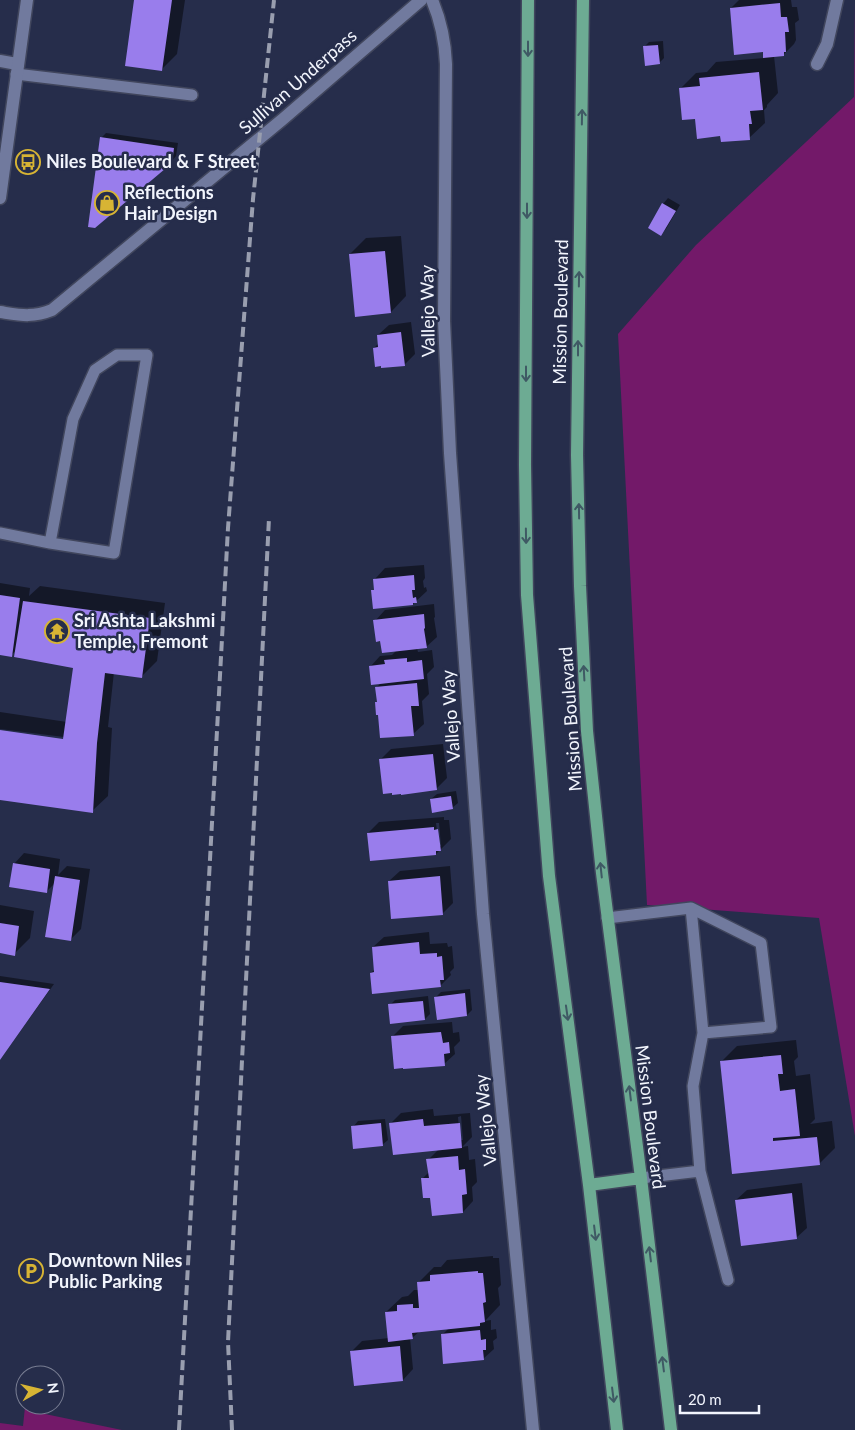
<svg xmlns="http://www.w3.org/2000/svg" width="855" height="1430" font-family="Lato,sans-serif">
<rect width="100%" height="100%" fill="#262d4b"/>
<path fill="#731969" d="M855,0V1136L819,918L647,905L618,334L696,245L854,97Z
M25,1407L40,1409L45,1414L122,1430H0V1423L23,1426Z"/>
<path fill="#0007" fill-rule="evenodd" d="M135,0H185L177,54L161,70Z
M739,0H791L792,7H797L799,20L795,23L796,40L794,44L783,55L774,56L778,93L767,105V107L764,110L765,123L749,138L721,135L696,117L680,89L696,73L707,72L716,62L765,58L764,51L731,8Z
M663,41L664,58L659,63L644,47L649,42Z
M106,133L178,143L176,156L171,162L101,138Z
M668,198L680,205L666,229L661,234L649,228L663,204Z
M401,236L406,296L391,312L350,254L366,238Z
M411,322L415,354L404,365L374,348L379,343L378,335L389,325Z
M424,565L425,578L423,581L424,588L426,587L427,591L413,604L373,591L376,588L375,579L385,568Z
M0,583L30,588L29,596L40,586L165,603L157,661L141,677L114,672L108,727L112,728L108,796L92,811L0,798V731L64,740V737L0,729V712L67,722L77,666L16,651L11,655L0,654Z
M434,604L435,617L434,618L437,637L426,647L417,648L418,652L432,650L434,667L427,674L429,694L422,701L424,724L413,734L378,701L377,687L382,682L370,667L380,656L392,655L396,651L381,640L375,621L385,610Z
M443,744L447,778L436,789L380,760L391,749Z
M456,791L458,803L452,808L431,799L437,794Z
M444,817V820H449L451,839L436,854L368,833L379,822ZM436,823H439L441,846H439Z
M24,853L60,859L58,875L67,866L90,869L81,929L70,940L55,883L46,892L14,864Z
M450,866L453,903L442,914L389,881L400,871Z
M0,905L34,911L30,938L14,954L0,952Z
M429,932L430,944L447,943L448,947L452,946L454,968L450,972L451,975L440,986L371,973L375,969L373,947L384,937Z
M0,976L54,984L0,1060Z
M470,989L472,1010L467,1015L436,997L441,992Z
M428,996L430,1014L425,1019L390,1005L395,1000Z
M452,1022L453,1033L459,1032L460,1041L454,1047L455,1054L444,1064L392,1037L403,1026Z
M796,1040L798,1057L794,1061L796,1076L810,1074L815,1119L810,1124L832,1121L835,1148L819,1164L733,1173L721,1062L737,1046Z
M433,1109L434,1116L470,1113L472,1137L462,1147L468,1146L469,1160L475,1159L477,1182L472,1187L473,1201L463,1212L431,1196L422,1179L429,1172L428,1160L438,1150L391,1123L401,1113ZM461,1116L463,1140H460L458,1117Z
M385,1119L388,1140L382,1145L353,1127L358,1121Z
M802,1183L807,1228L796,1238L736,1200L747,1190Z
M493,1256V1258H499L501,1285L498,1288L500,1305L485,1321L491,1320V1330L496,1329L497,1338L493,1341L494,1349L483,1359L442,1335L449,1328L420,1331L412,1338H410L413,1369L403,1380L351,1352L362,1341L389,1338L386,1312L402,1297L408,1296L414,1290H419L418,1283L434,1267H441L447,1260Z"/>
<path fill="#997dec" d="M134,0H172L162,71L125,66Z
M780,3L781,17H787L789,32H785L786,52H784V56L763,58V52L734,55L730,8Z
M658,45L660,64L645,66L643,46Z
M759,72L763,110L750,111L752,124H749L750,140L721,142L720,136L697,139L695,119L682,120L679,88L700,86L699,78Z
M100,137L174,148L172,163L95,228L88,227Z
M662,203L676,211L661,236L648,228Z
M385,251L391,313L355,317L349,254Z
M401,332L405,366L381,368V366L375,367L373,348L378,347L377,335Z
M414,575L415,590H412L413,598L416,597L417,603H413V605L373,609L371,590H374L373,579Z
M0,595L20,598L12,657L0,655Z
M23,601L150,618L142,678L105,673L97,743L93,813L0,800V730L63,739L73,668L14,657Z
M424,614L425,628L424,629L427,648L382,653L380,641L376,642L373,620Z
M407,658V662L422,660L424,679L371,685L369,666L385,664L384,660Z
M417,683L419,706H411L414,736L380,738L378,715H376L375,702H377L375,687Z
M433,754L437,790L401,795V794L392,795V793L383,794L379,759Z
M451,796L453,809L432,813L430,799Z
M434,827V830L438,829L441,851H436V855L370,861L367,833Z
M13,863L50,869L47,893L9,887Z
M55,876L80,880L71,941L45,937Z
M440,876L443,915L391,919L388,881Z
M0,923L19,926L15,956L0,953Z
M419,942L420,954L437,953V957L442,956L444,980H440L441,987L372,994L370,973L374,972L372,947Z
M0,982L50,989L0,1060Z
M465,993L467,1016L437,1020L434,997Z
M423,1001L425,1020L390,1024L388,1004Z
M441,1032L443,1043L449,1042L450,1053L444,1054L445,1066L403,1069V1068L394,1069L391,1036Z
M781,1055L783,1074H778L780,1091L795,1089L800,1136L773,1138V1141L817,1137L820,1165L732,1174L720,1061Z
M423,1119L424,1126L460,1123L462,1148L393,1155L389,1123Z
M381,1123L383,1146L353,1149L351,1126Z
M458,1156L459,1170L465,1169L467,1194L462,1195L463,1213L432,1216L430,1198H423L421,1178H429L426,1159Z
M792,1193L797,1239L741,1246L735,1200Z
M478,1271V1273H483L486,1302L483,1303L485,1322L480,1323V1326L412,1333L413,1339L388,1342L385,1312L397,1311V1305L413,1304V1308H419L417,1282L430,1281V1275Z
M480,1330L481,1340L486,1339V1350H483L484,1360L443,1364L441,1334Z
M400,1346L403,1381L354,1386L350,1351Z"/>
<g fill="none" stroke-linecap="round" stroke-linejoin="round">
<defs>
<path id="lane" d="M16,74L192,95
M0,533L50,543L114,553L147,355H117L95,370L73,419L50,543
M691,908L761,943L771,1027L703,1033
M607,918L691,908L703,1033L693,1086L700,1171L728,1280
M641,1178L700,1171"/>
<path id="street" d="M432,0C441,21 445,41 446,64L444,321L450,453L483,914L533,1430
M0,61L17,64
M817,64L827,44L837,0"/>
<path id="secondary" d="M0,198L27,0
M0,312C20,315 32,318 52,310L283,119L421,0"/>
<path id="primary" d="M528,0L525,465L527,595L549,876L589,1185L617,1430
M583,0L577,455L580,586L587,731L602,873L641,1178L671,1430
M589,1185L641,1178"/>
</defs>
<use href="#lane" stroke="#41465d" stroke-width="14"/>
<use href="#street" stroke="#41465d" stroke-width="15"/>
<use href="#secondary" stroke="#41465d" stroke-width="15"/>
<use href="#primary" stroke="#41465d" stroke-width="15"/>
<use href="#lane" stroke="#717a9e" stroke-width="11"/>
<use href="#street" stroke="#717a9e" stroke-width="12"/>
<use href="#secondary" stroke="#717a9e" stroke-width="12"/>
<use href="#primary" stroke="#6dab93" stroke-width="12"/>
<path stroke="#999eaf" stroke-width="4" stroke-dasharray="10 5" stroke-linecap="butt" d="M179,1430L228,528L253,199L274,0
M232,1430L228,1342L269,518"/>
</g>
<defs><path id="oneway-shaft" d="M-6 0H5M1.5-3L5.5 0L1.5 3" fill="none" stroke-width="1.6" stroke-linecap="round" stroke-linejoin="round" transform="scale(1.25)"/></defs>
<g stroke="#3f5964">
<use href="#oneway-shaft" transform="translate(528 49) rotate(90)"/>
<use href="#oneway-shaft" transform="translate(582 117) rotate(-89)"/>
<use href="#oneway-shaft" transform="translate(527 211) rotate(90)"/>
<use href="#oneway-shaft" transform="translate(579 279) rotate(-89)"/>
<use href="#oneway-shaft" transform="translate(578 348) rotate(-90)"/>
<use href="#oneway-shaft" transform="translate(526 374) rotate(90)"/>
<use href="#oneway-shaft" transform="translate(579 511) rotate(-91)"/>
<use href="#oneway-shaft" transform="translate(526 536) rotate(89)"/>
<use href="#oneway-shaft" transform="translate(584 673) rotate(-93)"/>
<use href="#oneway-shaft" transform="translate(601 870) rotate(-96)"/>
<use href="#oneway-shaft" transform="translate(567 1013) rotate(82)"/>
<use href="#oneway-shaft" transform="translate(630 1093) rotate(-97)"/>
<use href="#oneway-shaft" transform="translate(595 1233) rotate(83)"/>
<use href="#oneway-shaft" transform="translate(650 1254) rotate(-97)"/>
<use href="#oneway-shaft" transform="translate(663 1364) rotate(-97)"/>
<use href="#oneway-shaft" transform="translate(613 1395) rotate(83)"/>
</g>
<defs>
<symbol id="bus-ring" viewBox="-11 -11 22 22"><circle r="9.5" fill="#262d4b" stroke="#d7b434" stroke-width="1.5"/><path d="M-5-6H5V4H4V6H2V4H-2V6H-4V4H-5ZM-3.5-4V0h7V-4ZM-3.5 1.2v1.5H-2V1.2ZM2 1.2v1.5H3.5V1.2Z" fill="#d7b434"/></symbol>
<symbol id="shop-ring" viewBox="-11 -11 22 22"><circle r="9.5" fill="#262d4b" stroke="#d7b434" stroke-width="1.5"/><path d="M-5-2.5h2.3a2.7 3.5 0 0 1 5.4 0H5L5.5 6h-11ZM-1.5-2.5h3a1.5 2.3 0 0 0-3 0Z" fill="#d7b434"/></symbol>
<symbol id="temple-ring" viewBox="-11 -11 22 22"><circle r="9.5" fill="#262d4b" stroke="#d7b434" stroke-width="1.5"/><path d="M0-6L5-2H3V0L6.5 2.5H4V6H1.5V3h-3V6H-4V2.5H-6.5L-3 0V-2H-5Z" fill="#d7b434"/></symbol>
<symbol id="parking-ring" viewBox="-11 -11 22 22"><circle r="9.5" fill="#262d4b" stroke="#d7b434" stroke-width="1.5"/><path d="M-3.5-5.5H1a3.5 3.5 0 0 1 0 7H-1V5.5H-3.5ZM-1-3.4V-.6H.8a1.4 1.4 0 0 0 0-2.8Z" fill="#d7b434"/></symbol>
</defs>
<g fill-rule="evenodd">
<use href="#bus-ring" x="14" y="148" width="28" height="28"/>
<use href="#shop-ring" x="93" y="189" width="28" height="28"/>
<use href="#temple-ring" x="43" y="617" width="28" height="28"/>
<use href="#parking-ring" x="17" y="1257" width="28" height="28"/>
</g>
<g text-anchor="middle" stroke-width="5" stroke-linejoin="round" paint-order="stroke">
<g font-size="18" fill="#f2f5fd" stroke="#262d4b">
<text transform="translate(298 82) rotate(-41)" y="6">Sullivan Underpass</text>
<text transform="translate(428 311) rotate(-91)" y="6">Vallejo Way</text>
<text transform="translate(561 312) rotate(-89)" y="6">Mission Boulevard</text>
<text transform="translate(451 716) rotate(-94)" y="6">Vallejo Way</text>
<text transform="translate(571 719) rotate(-94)" y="6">Mission Boulevard</text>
<text transform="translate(650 1117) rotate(83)" y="6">Mission Boulevard</text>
<text transform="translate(486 1120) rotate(-96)" y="6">Vallejo Way</text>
</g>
<g font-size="18" font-weight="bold" fill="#f2f5fd" stroke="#262d4b" text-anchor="start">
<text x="46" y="168">Niles Boulevard &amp; F Street</text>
<text x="124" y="199">Reflections<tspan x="124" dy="21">Hair Design</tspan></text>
<text x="74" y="627">Sri Ashta Lakshmi<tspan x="74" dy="21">Temple, Fremont</tspan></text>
<text x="48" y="1267">Downtown Niles<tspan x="48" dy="21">Public Parking</tspan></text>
</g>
</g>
<g transform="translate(40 1390) rotate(82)"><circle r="24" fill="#262d4b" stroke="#787d92"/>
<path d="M0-4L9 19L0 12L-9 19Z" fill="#d7b434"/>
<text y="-8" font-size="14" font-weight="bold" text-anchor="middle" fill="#f2f5fd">N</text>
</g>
<path d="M680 1405v8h79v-8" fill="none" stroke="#f2f5fd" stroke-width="2.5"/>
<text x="688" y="1405" font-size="15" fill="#f2f5fd" stroke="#262d4b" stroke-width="4" paint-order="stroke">20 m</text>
</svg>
